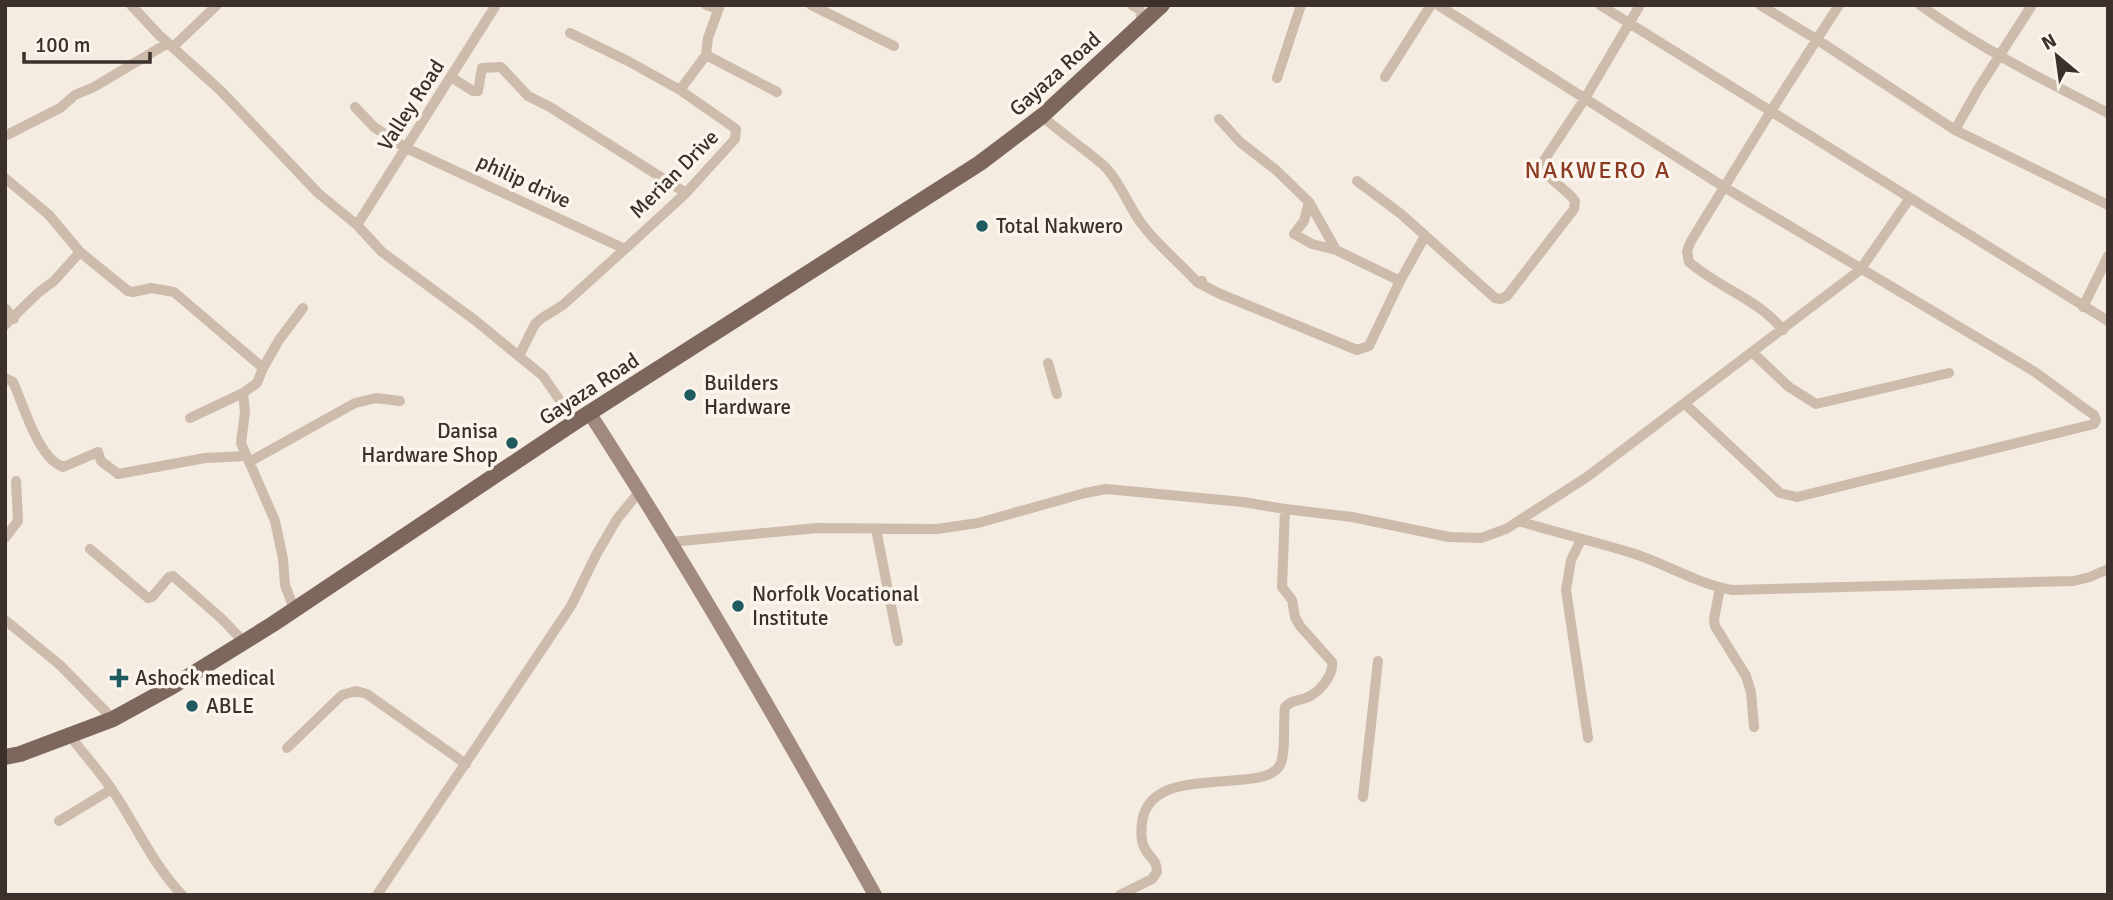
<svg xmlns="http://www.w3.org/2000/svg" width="2113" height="900" font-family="Signika,sans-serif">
<rect width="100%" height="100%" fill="#f4ebe1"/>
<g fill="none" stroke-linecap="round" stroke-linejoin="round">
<path stroke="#cdbbac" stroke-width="10" d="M131,5L159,35L221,91L318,193L357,225L382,252L476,321L543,376L575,422
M706,5L718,9
M811,5L894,46
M1132,5L1140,10L1142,23
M1438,5L1724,187L2035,372L2084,408L2094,415L2096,420L2094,424L1797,497L1780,493L1685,404
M1600,5L2108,321
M1760,5L1816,39L1955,130L2108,205
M1920,5C1978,47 2043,80 2108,113
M570,33L628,61L680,90
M173,47L217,5
M706,55L777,92
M451,77L473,91H478L482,68L501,67L528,96L550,107L686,193
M1385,77L1431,5
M1277,78L1301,5
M355,107L374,127L406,148L625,249
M1042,116C1061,133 1082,147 1102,164C1118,178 1128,205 1141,223C1157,245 1179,262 1197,282L1202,281
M1219,119L1240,142L1276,170L1309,202L1336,250L1400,281
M1955,130L1978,89L2032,5
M5,136L60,108L75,95L94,87L168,43
M5,178L49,215L80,252L128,291L133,292L151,288L174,292L263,368
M1357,181L1401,214L1495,298L1501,299L1507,296L1574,209L1575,201L1571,196L1539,168L1584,100L1640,5
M1309,202L1304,221L1294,234L1312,244L1336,250
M357,225L496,5
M1197,282L1218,293L1357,350L1369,346L1400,281L1425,236
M2083,307L2108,256
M5,308L14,319
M5,325L39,292L54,281L80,252
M1783,330C1758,299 1719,288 1689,262L1687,251L1691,241L1771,111L1839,5
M1753,353L1789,387L1816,404L1949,373
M519,356L535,324L542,318L563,305L625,249L686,193L735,139L736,129L680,90L706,55L708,38L720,5
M1048,363L1057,394
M5,378L13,382C24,406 38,458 63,467L98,452L101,461L118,474L205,458L246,456
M243,393L245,412L241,443L275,521L283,559L285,585L294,609
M190,418L243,393L257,383L263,368L279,340L303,308
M249,462L355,403L376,398L400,401
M1519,521C1557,533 1597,542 1635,554C1668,565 1698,584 1732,590L2074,581L2090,577L2108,569
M876,529L898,641
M5,538L18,521L16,481
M1581,540L1571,560L1566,590L1588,738
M671,542L817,528L937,529L978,523L1085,493L1106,489L1243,502L1285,509L1352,517L1449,537L1481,538L1506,529L1587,477L1860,270L1910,198
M90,549L148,598L152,597L169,577L173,576L222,619L244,642
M1720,588L1714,619L1715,626L1746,676L1751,692L1754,727
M5,620L60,665L113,719
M70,736C84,754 100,772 113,791C137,827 152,863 182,895
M287,748L342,695L356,691L367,694L466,764
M1363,797L1378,661
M59,821L112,789
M377,895L571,606L596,555L617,519L640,491
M1120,895L1152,879L1157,872C1157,860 1150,858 1145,849C1140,841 1141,826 1143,817C1157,762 1264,796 1280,765C1286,754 1283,721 1285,707C1292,700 1297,701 1306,698C1319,693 1334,675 1332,662L1300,626L1295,617L1292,600L1282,587L1285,509"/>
<path stroke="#a18a7d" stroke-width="14" d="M590,414C691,570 784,732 875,895"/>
<path stroke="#7d675c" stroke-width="16" d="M5,757L20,754L113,719L173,686L273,624L575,422L980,163L1042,116L1162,5"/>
</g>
<g fill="#1f5a5e" stroke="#fbf5ee" stroke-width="2.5">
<circle cx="982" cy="226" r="7"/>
<circle cx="690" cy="395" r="7"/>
<circle cx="512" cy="443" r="7"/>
<circle cx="738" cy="606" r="7"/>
<path d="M115.5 667.5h7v7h7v7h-7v7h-7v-7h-7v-7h7z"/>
<circle cx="192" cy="706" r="7"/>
</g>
<g text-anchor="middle" stroke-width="7" stroke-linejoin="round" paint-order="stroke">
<g font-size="21" fill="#3b302b" stroke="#fbf5ee">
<text transform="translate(1055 74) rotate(-42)" y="7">Gayaza Road</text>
<text transform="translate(411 105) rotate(-57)" y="7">Valley Road</text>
<text transform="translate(674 174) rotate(-45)" y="7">Merian Drive</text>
<text transform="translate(524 181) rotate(25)" y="7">philip drive</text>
<text transform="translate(589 389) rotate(-33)" y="7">Gayaza Road</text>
</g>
<g font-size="21" fill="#3b302b" stroke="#fbf5ee" text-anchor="start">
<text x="996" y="233">Total Nakwero</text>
<text x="704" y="390">Builders<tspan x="704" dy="24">Hardware</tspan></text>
<text x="498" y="438" text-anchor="end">Danisa<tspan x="498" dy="24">Hardware Shop</tspan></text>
<text x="752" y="601">Norfolk Vocational<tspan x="752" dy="24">Institute</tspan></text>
<text x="135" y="685">Ashock medical</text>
<text x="206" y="713">ABLE</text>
</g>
<g font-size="24" letter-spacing="2" fill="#8c3b22" stroke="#fbf5ee">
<text x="1598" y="178">NAKWERO A</text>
</g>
</g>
<rect width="2113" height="900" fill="none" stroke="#3b302b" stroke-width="14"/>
<g transform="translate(2057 56) rotate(331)" stroke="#fbf5ee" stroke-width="5" paint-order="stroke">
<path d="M0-5L12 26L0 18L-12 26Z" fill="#3b302b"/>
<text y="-10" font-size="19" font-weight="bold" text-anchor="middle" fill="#3b302b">N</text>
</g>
<path d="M24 52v10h126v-10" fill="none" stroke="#3b302b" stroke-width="3.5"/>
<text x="35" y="52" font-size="21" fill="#3b302b" stroke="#fbf5ee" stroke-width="5" paint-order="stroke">100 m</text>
</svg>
